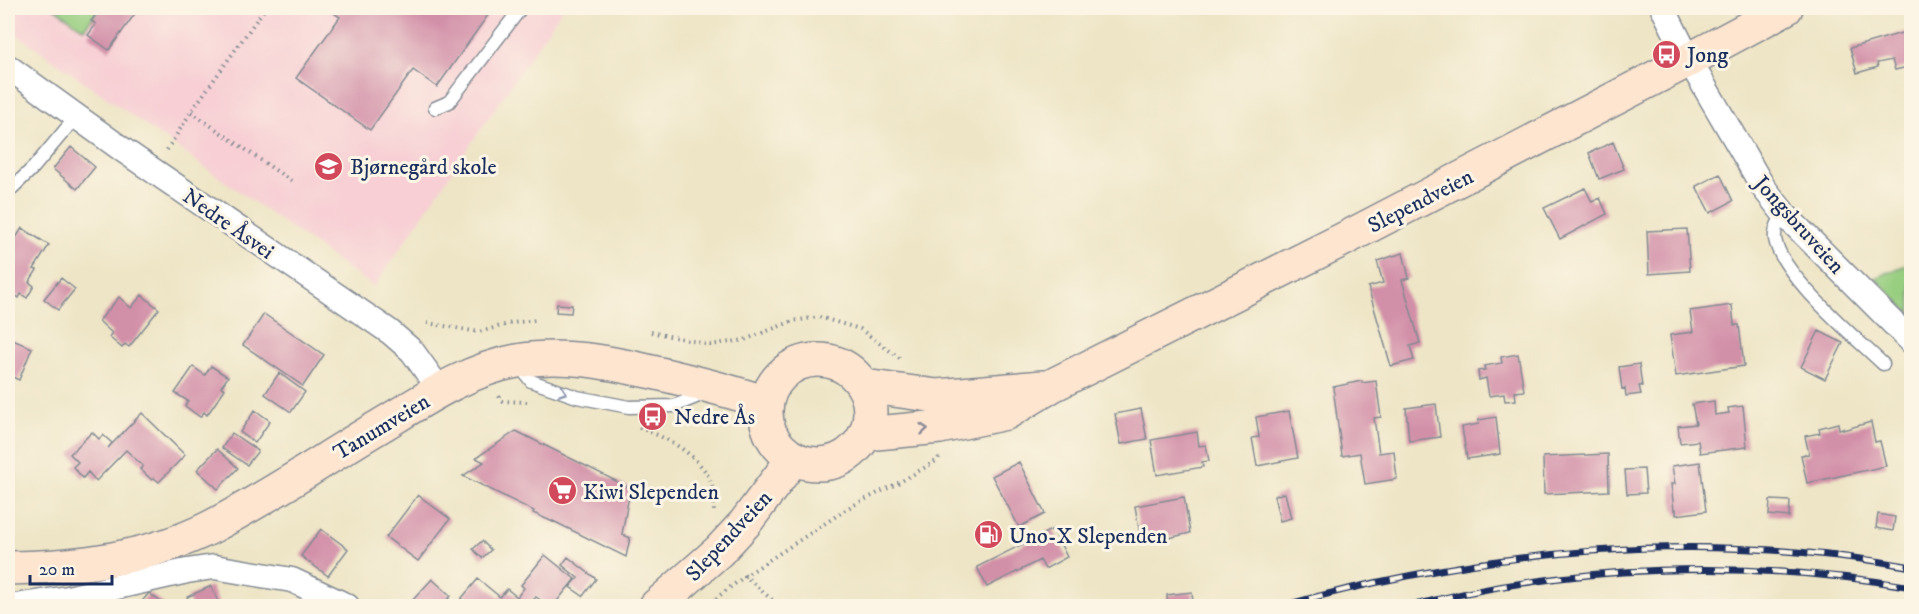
<svg xmlns="http://www.w3.org/2000/svg" width="1919" height="614" font-family="'IM FELL DW Pica',serif">
<rect width="100%" height="100%" fill="#fcf5e5"/>
<filter id="ink" filterUnits="userSpaceOnUse"><feTurbulence type="fractalNoise" baseFrequency=".0167" numOctaves="2"/><feDisplacementMap in="SourceGraphic" scale="12" xChannelSelector="R" yChannelSelector="G"/><feConvolveMatrix kernelMatrix="1 2 1 2 8 2 1 2 1" color-interpolation-filters="sRGB"/></filter>
<filter id="wash" filterUnits="userSpaceOnUse"><feTurbulence type="fractalNoise" baseFrequency=".008" numOctaves="4" result="noise"/><feDisplacementMap in="SourceGraphic" scale="24" xChannelSelector="R" yChannelSelector="G"/><feGaussianBlur stdDeviation="1.35" result="paint"/><feColorMatrix in="noise" values="0 0 0 0 0 0 0 0 0 0 0 0 0 0 0 0 0 1.4 0 .05"/><feComposite in="paint" operator="in"/></filter>
<g filter="url(#wash)">
<rect width="100%" height="100%" fill="#eee5c6"/>
<path fill="#f7cfd4" d="M8,8H563L374,287L8,28Z"/>
<path fill="#98ce80" stroke="#5a7e6f" stroke-width="1.5" d="M54,8H100L84,29Z
M1911,263V314L1875,278Z"/>
<g id="blocks">
<path fill="#d28fa8" d="M101,8H139L109,50L88,35L96,24L91,21Z
M326,8H493L437,87L413,70L370,130L296,78L340,17Z
M1912,30V66L1895,70L1892,60L1877,63L1878,67L1857,73L1850,48Z
M1613,142L1624,169L1599,179L1589,153Z
M71,147L95,167L77,189L53,169Z
M1720,174L1733,201L1710,213L1696,186Z
M1585,188L1592,202L1600,198L1607,214L1560,239L1544,208Z
M22,228L49,245L34,269L37,270L29,282L34,286L27,298L21,294L19,298L8,291V251Z
M1687,229L1690,271L1649,274L1647,231Z
M1403,253L1409,278L1402,280L1420,343L1410,346L1414,360L1391,366L1368,287L1383,283L1377,261Z
M61,278L75,289L58,310L44,299Z
M142,295L159,309L129,347L125,344L122,348L109,337L112,333L99,321L119,297L131,308Z
M557,304L572,305L571,313L556,312Z
M1732,305L1734,325H1739L1744,366L1676,376L1670,335L1693,332L1690,311Z
M264,314L324,355L303,386L243,345Z
M1819,331L1843,343L1825,379L1801,367Z
M8,338L32,348L19,380L8,375Z
M1518,354L1524,391L1515,392L1516,400L1505,401L1504,394L1489,396L1486,378L1479,380L1478,371L1485,370L1484,366L1502,363L1501,357Z
M1639,364L1642,386H1639L1641,394L1626,396L1625,388L1622,389L1619,367Z
M211,366L228,377L221,387L225,389L207,415L204,412L200,417L185,406L188,401L175,393L193,367L205,375Z
M279,373L305,392L291,412L265,394Z
M1362,381V383L1376,381L1381,417L1374,418L1379,453L1394,451L1397,479L1365,484L1360,453L1342,456L1333,387Z
M1714,401L1715,415L1729,413L1728,408L1743,406L1747,447L1700,453L1698,441L1680,443L1678,426L1696,424L1692,404Z
M1436,404L1440,437L1409,441L1406,408Z
M1141,409L1147,439L1121,444L1115,414Z
M255,410L270,421L255,443L240,432Z
M1289,411L1298,458L1257,466L1252,438L1259,437L1256,417Z
M142,413L185,455L159,482L154,478L152,480L140,469L143,466L126,450L96,481L88,472L83,478L73,467L78,462L70,454L92,432L99,439L103,435L112,443L108,448Z
M1496,417L1500,454L1467,459L1462,427L1479,424L1478,420Z
M1871,422L1875,442L1880,441L1886,466L1807,483L1801,455L1809,454L1805,436L1820,433L1819,428L1838,423L1839,429L1843,428V430Z
M516,431L640,493L628,501L622,534L630,538L626,557L553,521V522L533,513L534,511L463,476L484,462L476,458Z
M1197,432L1199,446L1206,445L1209,461L1202,462L1203,467L1157,475L1151,440Z
M232,433L258,451L247,465L222,448Z
M217,449L238,468L218,489L197,470Z
M1608,454L1609,491L1544,494L1543,457Z
M1019,462L1045,514L1019,527L992,476Z
M1700,462L1706,511L1676,515V509L1674,510L1671,484H1675L1672,466Z
M1644,469L1646,493L1627,494L1625,470Z
M1285,493L1291,518L1280,521L1274,496Z
M418,495L450,519L418,561L386,537Z
M1184,497L1190,533L1156,541V539L1141,541L1135,506Z
M1770,500L1790,501L1789,517L1769,515Z
M1878,514L1895,517L1893,531L1876,528Z
M321,529L348,549L328,576L301,556Z
M1053,529L1067,557L1045,569L1040,560L987,587L977,567Z
M482,541L491,550L482,558L473,549Z
M545,555L575,579L553,606H549L536,597L528,606H455L478,579L500,597L507,589L517,597L524,588L521,585Z
M568,557L596,579L583,596L570,587L578,578L562,565Z
M432,579L451,596L441,606H418L412,601Z
M211,586L220,606H191L187,597Z
M1192,592L1193,603L1168,606L1167,595Z
M149,593L166,606H138Z"/>
</g>
</g>
<g filter="url(#ink)">
<use href="#blocks" fill-opacity="0" stroke="#848a92" stroke-width="1.5"/>
<g fill="none" stroke-linecap="round" stroke-linejoin="round">
<defs>
<path id="service" d="M435,108L449,102L521,8
M8,192L34,167L76,117
M1785,215C1778,221 1774,228 1775,239C1781,275 1856,338 1883,364
M518,364L531,381L577,397L629,407L674,406L706,393"/>
<path id="minor" d="M1663,8L1689,60L1763,187L1785,215L1912,342
M8,67L123,150L390,332L412,351L440,390
M15,606L68,598L187,571L214,567L292,580L347,606"/>
<path id="secondary" d="M766 412a52 52 0 1 1 104 0a52 52 0 1 1-104 0Z
M864,386L937,396L1043,387
M866,434L940,427L1006,413L1051,386L1346,238L1689,60L1786,8
M8,568C76,567 148,559 211,527C267,498 320,462 375,429C419,403 465,370 517,361C563,353 607,362 652,372C691,381 729,390 766,403
M656,606L719,551L745,523L793,459"/>
</defs>
<use href="#service" stroke="#848a92" stroke-width="15"/>
<use href="#minor" stroke="#848a92" stroke-width="27"/>
<use href="#secondary" stroke="#848a92" stroke-width="36"/>
<path stroke="#848a92" stroke-width="4" stroke-dasharray="1.5 4.5" stroke-linecap="butt" d="M191,112L294,183
M167,150L191,112L265,8
M427,323L479,332L512,323L536,320
M651,332L710,345L744,340L793,321L819,317L860,329L901,359
M499,396L501,401L527,402
M639,428C664,436 692,451 707,474C714,484 713,499 714,511
M744,575L779,606
M706,606L745,576L850,507L900,482L938,460L939,457"/>
<use href="#service" stroke="#fff" stroke-width="12"/>
<use href="#minor" stroke="#fff" stroke-width="24"/>
<use href="#secondary" stroke="#fde5d0" stroke-width="33"/>
<defs>
<path id="rail" d="M1282,606C1486,549 1702,529 1912,567
M1411,606C1571,564 1749,559 1912,587"/>
</defs>
<use href="#rail" stroke="#1b2f5e" stroke-width="7"/>
<use href="#rail" stroke="#fcf5e5" stroke-width="4.5" stroke-dasharray="14" stroke-linecap="butt"/>
</g>
<defs><path id="oneway-chevron" d="M-2-3.5L2.5 0L-2 3.5" fill="none" stroke-width="1.6" stroke-linecap="round" stroke-linejoin="round" transform="scale(1.5)"/></defs>
<use stroke="#8d97ae" href="#oneway-chevron" transform="translate(563 392) rotate(19)"/>
<use stroke="#8c8a97" href="#oneway-chevron" transform="translate(924 429) rotate(-5)"/>
</g>
<defs>
<symbol id="bus-disc" viewBox="-11 -11 22 22"><circle r="9.5" fill="#d1495b" stroke="#fcf5e5"/><path d="M-5-6H5V4H4V6H2V4H-2V6H-4V4H-5ZM-3.5-4V0h7V-4ZM-3.5 1.2v1.5H-2V1.2ZM2 1.2v1.5H3.5V1.2Z" fill="#fff"/></symbol>
<symbol id="school-disc" viewBox="-11 -11 22 22"><circle r="9.5" fill="#d1495b" stroke="#fcf5e5"/><path d="M0-5L7-2L0 1L-7-2ZM-4 1L0 2.5L4 1V4Q0 6-4 4Z" fill="#fff"/></symbol>
<symbol id="supermarket-disc" viewBox="-11 -11 22 22"><circle r="9.5" fill="#d1495b" stroke="#fcf5e5"/><path d="M-6-5.5h2.5l.6 2H6L4.5 2H-2.5L-4.4-4H-6ZM-1.5 3.2a1.3 1.3 0 1 0 .1 0ZM3 3.2a1.3 1.3 0 1 0 .1 0Z" fill="#fff"/></symbol>
<symbol id="fuel-disc" viewBox="-11 -11 22 22"><circle r="9.5" fill="#d1495b" stroke="#fcf5e5"/><path d="M-5.5-6h7V0h2V4h1.3V-2.5L3-4.5l.8-.8L6-3V5H2.5V1h-1V6h-7ZM-4.2-4.7v3.2H.2V-4.7Z" fill="#fff"/></symbol>
</defs>
<g fill-rule="evenodd">
<use href="#bus-disc" x="1650" y="38" width="33" height="33"/>
<use href="#school-disc" x="312" y="150" width="33" height="33"/>
<use href="#bus-disc" x="636" y="400" width="33" height="33"/>
<use href="#supermarket-disc" x="546" y="474" width="33" height="33"/>
<use href="#fuel-disc" x="972" y="518" width="33" height="33"/>
</g>
<g text-anchor="middle" stroke-width="6" stroke-linejoin="round" paint-order="stroke">
<g font-size="22" fill="#1b2f5e" stroke="#fcf5e5" text-anchor="start">
<text x="1687" y="62">Jong</text>
<text x="350" y="174">Bjørnegård skole</text>
<text x="674" y="424">Nedre Ås</text>
<text x="583" y="499">Kiwi Slependen</text>
<text x="1009" y="543">Uno-X Slependen</text>
</g>
<g font-size="22" fill="#1b2f5e" stroke="#fcf5e5">
<text transform="translate(1420 200) rotate(-27)" y="8">Slependveien</text>
<text transform="translate(229 223) rotate(35)" y="8">Nedre Åsvei</text>
<text transform="translate(1800 224) rotate(48)" y="8">Jongsbruveien</text>
<text transform="translate(381 426) rotate(-31)" y="8">Tanumveien</text>
<text transform="translate(728 535) rotate(-47)" y="8">Slependveien</text>
</g>
</g>
<rect width="1919" height="614" fill="none" stroke="#fcf5e5" stroke-width="30"/>
<path d="M30 575v9h82v-9" fill="none" stroke="#1b2f5e" stroke-width="3"/>
<text x="39" y="575" font-size="18" fill="#1b2f5e" stroke="#fcf5e5" stroke-width="4.5" paint-order="stroke">20 m</text>
</svg>
